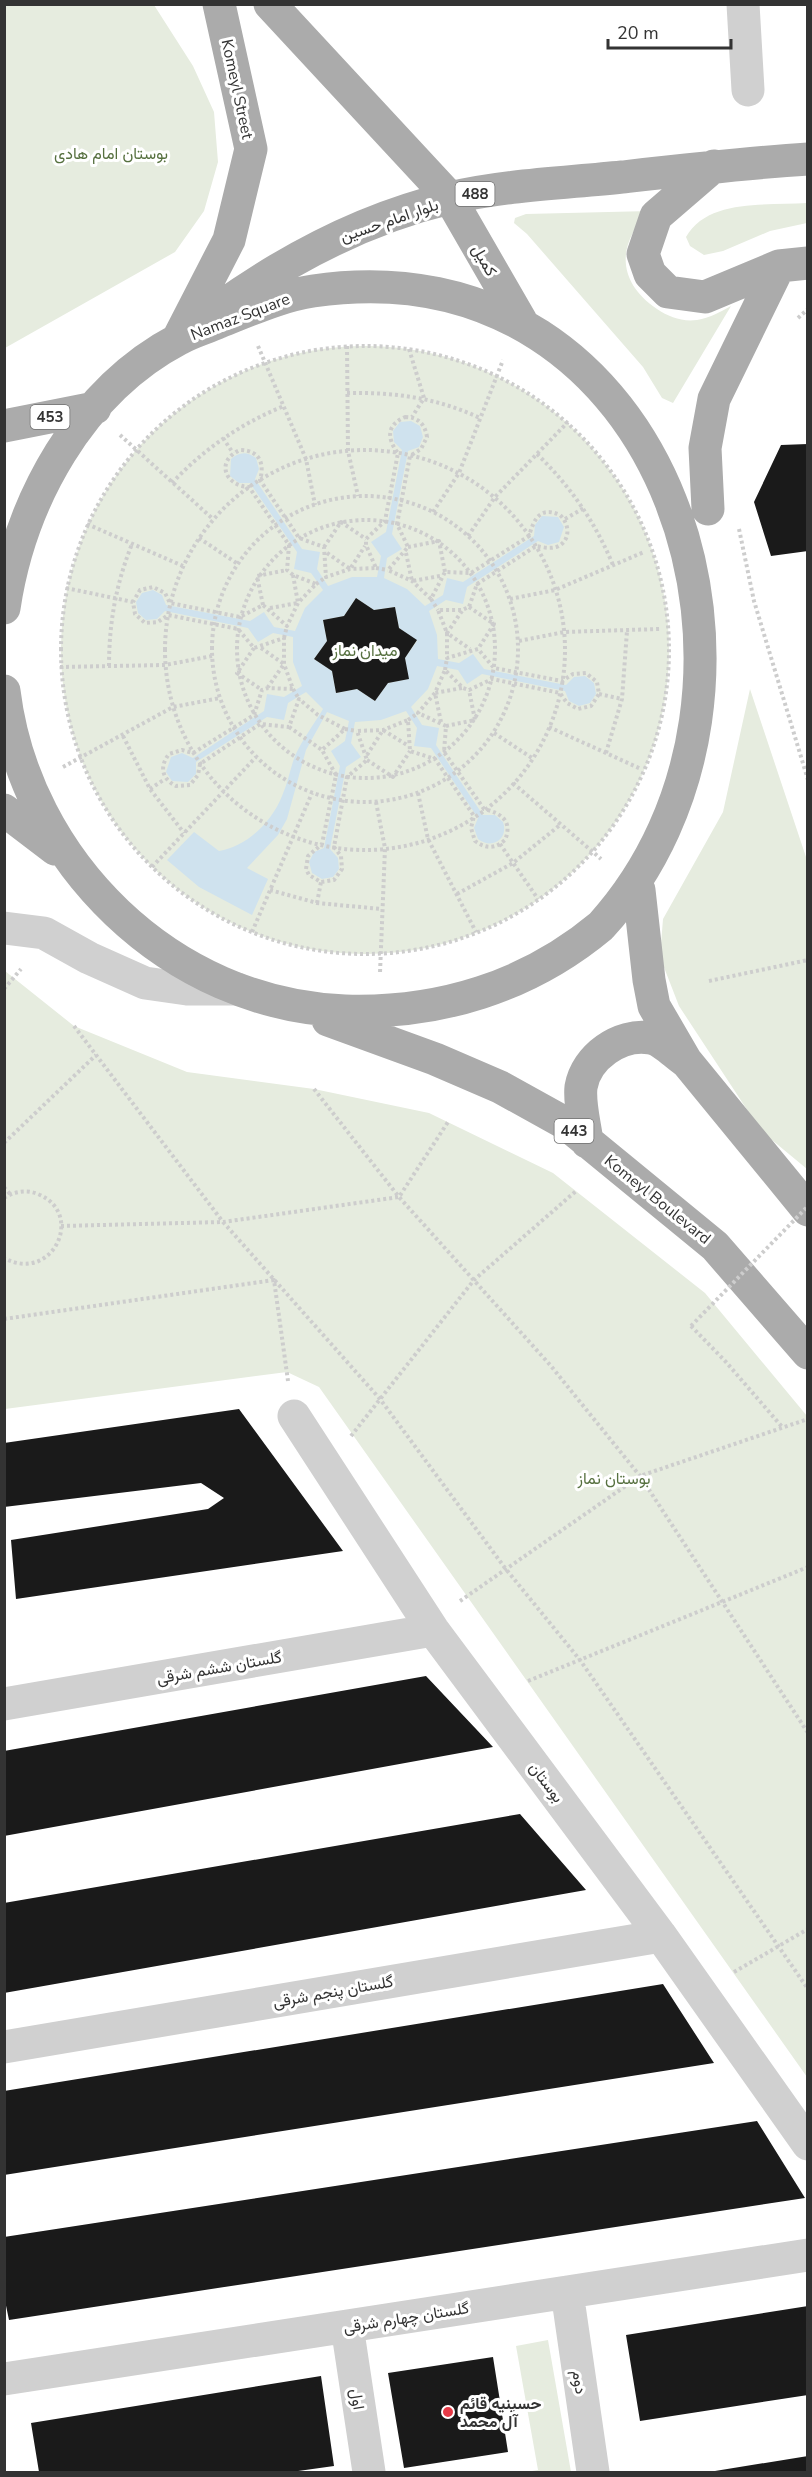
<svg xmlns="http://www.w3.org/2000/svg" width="812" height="2477" font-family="'Nunito Sans',Vazirmatn,sans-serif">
<rect width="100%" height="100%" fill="#fff"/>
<path fill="#e6ecdf" d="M4,5H154L193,66L214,112L218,162L204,211L175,252L5,348Z
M807,203V223L770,231L723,251L704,255L690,246L686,237C708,198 768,206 807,203Z
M650,211C616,244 617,282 657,309C669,317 682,322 697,320C710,318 720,312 731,306L673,403L662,398L643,367L527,234L514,223L515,218L526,214Z
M61 650a304 304 0 1 1 608 0a304 304 0 1 1-608 0Z
M750,689L807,860V1169L761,1131L679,1006L660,957L663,919L723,812Z
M5,971L74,1026L187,1072L314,1089L429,1113L553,1173L705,1293L807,1416V2077L319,1387L287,1372L5,1409Z
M548,2340L571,2472H526L538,2470L516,2346Z"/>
<path fill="#cfe2ee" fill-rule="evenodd" d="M411,421L420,426L423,437L419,447L408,451L392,534L402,549L387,558L384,578L407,589L425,606L443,595L447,578L463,582L534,536L535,525L542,516L558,517L564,527L559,542L548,545L538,541L467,587L463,604L446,600L429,611L437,635L438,659L459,663L473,654L484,669L566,685L574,677L585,676L594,683L596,694L590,703L579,706L569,701L565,691L482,674L467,684L458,670L437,666L428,689L411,707L422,725L439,728L436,745L483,815H495L503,822C509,839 492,850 478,839L474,828L478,818L431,748L414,746L417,728L406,711L381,720L355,722L351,743L361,757L346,767L330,849L338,858L339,869L333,877L322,879L312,873L309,862L314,852L324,848L340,766L331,751L345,741L349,721L327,712L306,750L287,819L278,835L247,868L268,879L252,915L199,887L167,860L194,832L219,851C246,847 272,822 282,796C288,783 290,769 295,756C302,740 314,724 323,709L306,692L288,703L284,720L267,717L196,762V774L188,782L172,781L166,772L171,757L182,753L193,758L264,711L267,694L284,697L302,686L293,662V637L273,633L258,642L248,628L165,611L157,619L146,620L138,613L136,602L142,593L153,590L162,595L166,605L250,621L264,612L274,627L295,631L305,608L323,590L311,573L294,569L297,552L250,483H239L230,476L231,459C239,452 247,451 256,458L259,469L255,479L302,549L320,552L317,569L328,586L352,577H377L381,556L371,542L386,532L402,450L394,442L393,431L400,422ZM356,598L374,610L395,607L399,628L417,641L405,658L408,679L388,683L375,701L357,689L336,693L332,671L314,659L327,641L323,620L344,616Z"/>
<path fill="#1a1a1a" d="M808,444V551L771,556L754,502L781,445Z
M356,598L374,610L395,607L399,628L417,640L405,658L409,679L388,683L375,701L357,689L336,693L332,671L314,659L327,641L323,620L344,616Z
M239,1409L343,1551L16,1599L11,1540L208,1509L224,1498L201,1483L4,1507V1443Z
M426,1676L493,1747L4,1836V1751Z
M520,1814L586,1890L4,1993V1903Z
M663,1984L714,2063L4,2175V2091Z
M757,2121L805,2198L9,2320L4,2296V2237Z
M808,2306V2395L640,2421L626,2335Z
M493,2357L508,2452L404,2468L388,2373Z
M321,2376L334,2466L291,2472H39L31,2423Z
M808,2456V2472H715V2471Z"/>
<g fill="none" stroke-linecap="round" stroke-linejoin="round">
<path stroke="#cdcdcd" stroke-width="4" stroke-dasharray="3 3" stroke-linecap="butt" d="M798,318L808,309
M61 650a304 304 0 1 1 608 0a304 304 0 1 1-608 0Z
M258,346L306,459L315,505
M347,346L348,451L358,496
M409,349L424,398L412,417
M347,393C395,392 437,398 480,418
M405,417C418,417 425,424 427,437L421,449L410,456L397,524L408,547L388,570L412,581L431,599L445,572L471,573L529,536C534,519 540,506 560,515C570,524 571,542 556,547C549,549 542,547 536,546L477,584L469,607L462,610H438L447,633V658L478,649L494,668L562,681L573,674L586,673L597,682L599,694L591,706L578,709L567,703L560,693L492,679L469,690L463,688L445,670L435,693L418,713L446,726L444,752L484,809C501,813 513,821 505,840C495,849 486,849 475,841L471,828L474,816L435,759L410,751L408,720L383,730L357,731L367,760L347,777L334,847L341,856L342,869L334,880L321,882L309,875L306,869L308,856L322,844L336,775L322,750L345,729L318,715L299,699L289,727L260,724L200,764L198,775L190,785L176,786C162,779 159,767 169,754L182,750L193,753L254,715L262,690L268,688L293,689L284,664V638L254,648L238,629L168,615L158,622L145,623L135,614L133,602L140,590L153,587L165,593L170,603L240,617L263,605L287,626L298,603L316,584L293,575L287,570L289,545L249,487C225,486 215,461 240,450C259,450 265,463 260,480L299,538L324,547L326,577L350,569L376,568L366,545V539L385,521L398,453C387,439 386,425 405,417Z
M120,435L213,519
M223,438L233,453
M165 650a200 200 0 1 1 400 0a200 200 0 1 1-400 0Z
M537,454C571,487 595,522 613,565
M172,483C204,449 240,424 284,406
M212 649a153 153 0 1 1 306 0a153 153 0 1 1-306 0Z
M433,512L459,473L503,360
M565,519L584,508
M237 649a129 129 0 1 1 258 0a129 129 0 1 1-258 0Z
M87,524L183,566
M739,529L754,601L808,780
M468,536L495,497L568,422
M199,538L238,564
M324,547L341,522L366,539
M408,547L439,541L445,572
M327,553L350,569L365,546
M406,553L412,581L440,576
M376,568L388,570
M316,584L326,577
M66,588L133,602
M431,599L438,610
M510,599L555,590L644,552
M263,605L257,576L287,570
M469,607L494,624L478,649
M270,608L298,603L293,575
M462,611L447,633L470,649
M284,638L287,626
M519,641L564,632L660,629
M254,648L237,673L262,690
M261,648L284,664L268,687
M109,666C109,623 116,584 132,544
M60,667L165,665L212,656
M445,670L447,658
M293,689L299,699
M599,694L622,699
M408,720L418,713
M441,722L435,693L462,688
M446,726L475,720L469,690
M289,727L322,750
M549,727L641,769
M345,729L357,731
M494,733L532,758
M123,736L150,789L184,833
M606,753L622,699L627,631
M367,755L383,730L407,745
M367,760L393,777L410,751
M63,767L173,707L220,698
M513,783L601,859
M150,789L165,779
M418,793L428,839L476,932
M376,802L385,848L380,973
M500,844L538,899
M152,867L256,757
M270,890L317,903L382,909
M457,894L513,863L560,825
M317,903L321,882
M252,932L312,793
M709,981L808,960
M4,989L21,969
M74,1026L223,1222L399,1197L448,1122
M314,1089L399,1197L551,1366L640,1476L808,1733
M4,1143L96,1055
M4,1187L10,1194
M4,1198C15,1191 28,1189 40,1195C85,1215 52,1284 4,1258
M61,1226L223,1222L380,1399L505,1568L580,1660L808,1989
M4,1319L274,1280L288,1381
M691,1326L726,1362L783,1428
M351,1436L474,1280L576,1191
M460,1601L640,1476L808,1419
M528,1681L808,1567
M734,1972L808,1929"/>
<path stroke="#d0d0d0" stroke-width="33" d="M743,4L748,90
M4,928L44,933L89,958L145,983L187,989H237
M294,1416L433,1630L661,1936L808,2144
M4,1704L433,1630
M4,2047L661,1936
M567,2292L593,2472
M347,2326L369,2472
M4,2379L808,2255"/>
<path stroke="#ababab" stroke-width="33" d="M270,4L450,198L521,321
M714,166L656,216L643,254L650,274L668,292L705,297L779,266L808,263
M218,309C289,258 365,218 450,198C506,185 565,183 622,177C684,170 745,163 808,159
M178,339L229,240L251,149L219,4
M4,426L95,408
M708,509L705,448L714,399L779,266
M4,608C20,501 80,391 179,339C191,332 206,328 219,322C250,310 280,296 313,291C672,238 812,693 601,926C528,987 439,1014 345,1011C171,1005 25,862 4,691
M4,810L55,849
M639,890L649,980L654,1006L686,1061L808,1210
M328,1020L435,1059L500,1087L565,1123L715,1246L808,1353
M587,1142C585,1125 579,1104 581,1087C586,1057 620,1033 650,1038C661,1039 675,1054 684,1060"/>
<path stroke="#cdcdcd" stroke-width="4" stroke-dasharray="3 3" stroke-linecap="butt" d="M691,1326L808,1206"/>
</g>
<circle fill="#e63946" stroke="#fff" stroke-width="2" cx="448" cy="2412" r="6"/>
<g text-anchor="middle" stroke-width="6" stroke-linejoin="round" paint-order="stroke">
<g fill="#fff" stroke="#707070" stroke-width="1.5">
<rect x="455.5" y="182" width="39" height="24" rx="4.5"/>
<rect x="30.5" y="405" width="39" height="24" rx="4.5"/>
<rect x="554.5" y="1119" width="39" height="24" rx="4.5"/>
</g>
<g font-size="15" font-weight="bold" fill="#333">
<text x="475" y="199">488</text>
<text x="50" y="422">453</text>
<text x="574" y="1136">443</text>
</g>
<g font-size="16" fill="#333" stroke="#fff">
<text transform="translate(238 89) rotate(78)" y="6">Komeyl Street</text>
<text transform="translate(389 220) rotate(-19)" y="6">بلوار امام حسین</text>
<text transform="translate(485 260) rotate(60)" y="6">کمیل</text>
<text transform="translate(240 316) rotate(-21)" y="6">Namaz Square</text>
<text transform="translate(658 1199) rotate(39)" y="6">Komeyl Boulevard</text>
<text transform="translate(219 1667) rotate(-10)" y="6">گلستان ششم شرقی</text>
<text transform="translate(547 1782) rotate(53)" y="6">بوستان</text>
<text transform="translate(333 1991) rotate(-10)" y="6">گلستان پنجم شرقی</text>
<text transform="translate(406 2317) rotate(-9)" y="6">گلستان چهارم شرقی</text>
<text transform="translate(580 2382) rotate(81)" y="6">دوم</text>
<text transform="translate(358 2399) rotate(81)" y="6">اول</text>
</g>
<g font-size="16" fill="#56703f" stroke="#fff">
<text x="111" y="159">بوستان امام هادی</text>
<text x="365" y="656">میدان نماز</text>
<text x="614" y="1484">بوستان نماز</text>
</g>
<g font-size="16" font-weight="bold" fill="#333" stroke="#fff" text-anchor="start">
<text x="460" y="2409">حسینیه قائم<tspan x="460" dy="18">آل محمد</tspan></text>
</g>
</g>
<rect width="812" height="2477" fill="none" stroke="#333333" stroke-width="12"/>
<path d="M608 39v9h123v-9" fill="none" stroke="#333333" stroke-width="3"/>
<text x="617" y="39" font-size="18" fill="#333333" stroke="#ffffff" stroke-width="4.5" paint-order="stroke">20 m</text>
</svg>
